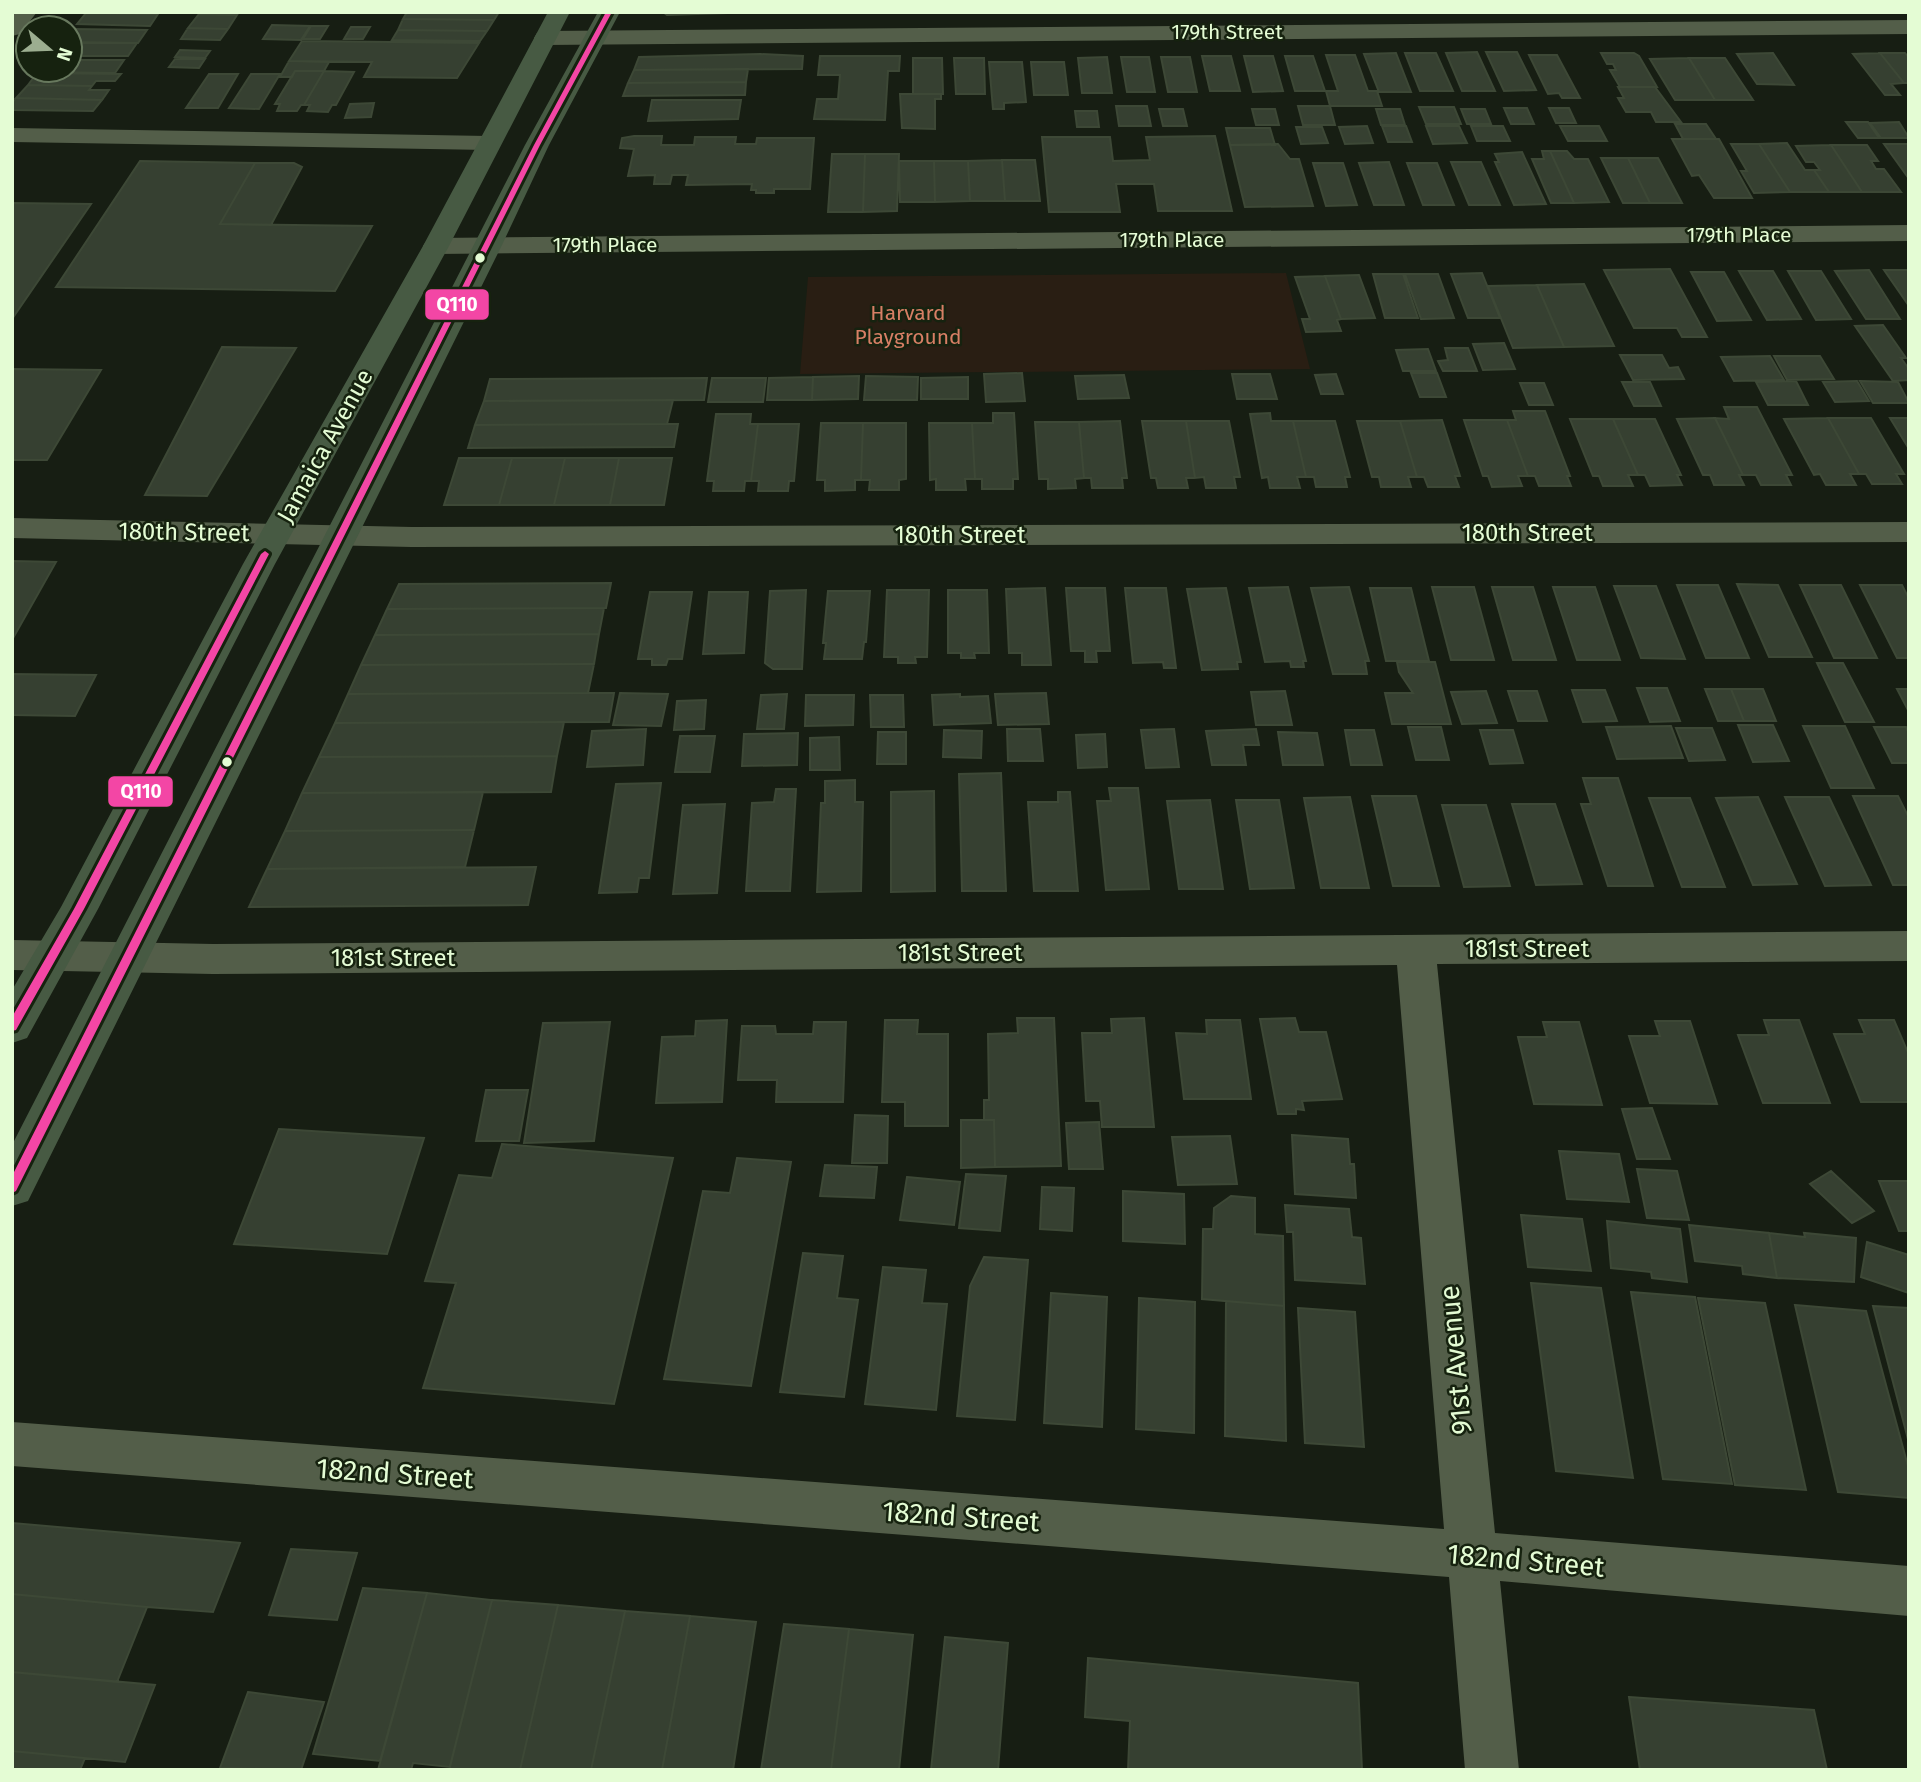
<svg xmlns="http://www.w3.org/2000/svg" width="1921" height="1782" font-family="'Fira Sans',sans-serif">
<rect width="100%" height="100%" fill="#171e13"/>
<path fill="#291e13" d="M1286,273L1310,369L800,374L808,277Z"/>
<path fill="#364031" stroke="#3d4836" stroke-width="2" d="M407,12H499L494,20L403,19Z
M663,12H759L667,15Z
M86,13L158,14L150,26L77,24Z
M199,14L237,15L228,29L188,28Z
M403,19L494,20L487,31L398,30Z
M272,25L310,26L301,40L263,39Z
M311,26H328L320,39H303Z
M351,27H370L363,39H344Z
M188,28L227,29H228L220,40L181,39Z
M73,29L147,30L138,43L70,42Z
M398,30L487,31L480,41L392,40Z
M302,41L479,43L457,78L364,77L372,62L289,61Z
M70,43H137L128,56H70Z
M180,50L210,51L205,58L175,57Z
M1477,52L1495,91H1462L1446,53Z
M1486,52H1517L1536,90L1504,91Z
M1396,53L1411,92H1379L1364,54Z
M1405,53H1436L1453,91H1420Z
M1601,53H1634L1639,56L1657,87H1620L1610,70H1616L1613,64H1607Z
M1773,53L1794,85L1757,84L1737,54Z
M1880,53H1905L1909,58V83H1904Z
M1880,53L1904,83L1891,84L1900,95H1885L1853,54Z
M760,54L803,56L802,69L634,70L639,57Z
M1326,55H1355L1368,91H1377L1382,106H1330L1326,91H1338Z
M1529,55H1557L1580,98H1562L1559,93L1548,94Z
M820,56H900L899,71H888L885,120L814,119L817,99H838L840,75H818Z
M1202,56H1231L1240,91H1210Z
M1244,56H1273L1283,91L1253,92Z
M1285,56H1313L1325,91H1295Z
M1107,57L1112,93H1082L1078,58Z
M1121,57H1149L1155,92H1127Z
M1161,57H1190L1197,92H1168Z
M913,58H942L943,94H913Z
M954,58H984L985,94H956Z
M1689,58H1725L1753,100H1715Z
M1689,58L1715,100H1675L1650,59Z
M175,59H205L199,68L169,67Z
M70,60H124L115,73L39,72L41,70H70Z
M289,61L329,62L324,71H295L292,77H280Z
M989,62H1022L1026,102L1004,103V109H993Z
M1031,62H1064L1068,95H1034Z
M748,69L746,82L628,83L634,70Z
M295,71H324L304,105H301L297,111H277L280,104H275Z
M324,71L354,72L336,105H332L328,112L307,111L310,105H304Z
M37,73L121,74L115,81H96L92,86L28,85Z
M209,74H238L218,108H186Z
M251,74H280L259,109L229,108Z
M746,82L745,95L623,96L628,83Z
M28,85L92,86L89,90H109L102,100L16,98Z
M1618,87H1655L1681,122H1656L1651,112H1626L1618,98H1624Z
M900,94H941V99H935V129L902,128Z
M16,98L102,100L93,111L12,110V103Z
M652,100H741L738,119L648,121Z
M374,103L371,117L345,118L350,104Z
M1116,106H1147L1151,126H1119Z
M1298,106H1330L1335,125H1303Z
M1419,107H1454L1461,124H1426Z
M1504,108H1527L1534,124H1511Z
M1549,108H1569L1576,123H1556Z
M1159,109H1183L1187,126H1163Z
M1252,109H1275L1279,125H1256Z
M1376,109H1400L1405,125H1381Z
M1461,109H1485L1491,124H1467Z
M1075,111H1097L1099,127H1077Z
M1846,122H1868L1879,138H1858Z
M1899,122L1909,138H1881L1870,123Z
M1675,124H1706L1716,139H1683Z
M1367,126L1373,143L1345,144L1339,127Z
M1382,126H1406L1412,142H1388Z
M1426,126H1459L1467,143L1433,144Z
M1471,126H1503L1510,141H1477Z
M1560,126H1599L1607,141H1568Z
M1296,127H1322L1328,143L1301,144Z
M1226,128H1270L1275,145H1230Z
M634,136H662L661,145H694L695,137H736L735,144H756L757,138H814L810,189H774V193H756V190H751L752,184L686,185L688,175H672L670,184H654L655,175L628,176L634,149L620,148L622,138Z
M1215,136L1232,211H1158L1154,184H1116L1120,212H1049L1042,137H1110L1113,161L1150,160L1146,137Z
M1672,139H1719L1752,198H1714L1699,175L1692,176Z
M1787,143L1805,170H1814L1829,192H1790L1759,144Z
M1278,144L1290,159H1299L1313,206L1245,207L1230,145Z
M1731,144H1759L1790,192L1754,193L1741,171H1747Z
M1884,144H1909V179Z
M1831,145H1867L1878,161H1871L1876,169H1884L1901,192H1862Z
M1831,145L1862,192H1829L1814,170H1820L1814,162H1806L1796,146Z
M1542,151H1550L1574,203H1551L1532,159H1544Z
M1550,151H1567L1574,159H1588L1609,202L1574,203Z
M1522,152L1546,204L1514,205L1495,162H1499L1495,154Z
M832,154H865L863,212H828Z
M865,154H899L897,211L863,212Z
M1601,158H1628L1650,203H1623Z
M1628,158H1658L1682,203H1650Z
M1002,160H1035L1040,201H1005Z
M1002,160L1005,201H970L968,161Z
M140,161L255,163L220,224L372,226L335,291L56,287Z
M899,161H934L935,202H900Z
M934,161H968L970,201L935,202Z
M1389,162L1404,205H1374L1359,163Z
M1451,162H1481L1500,205H1469Z
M255,163H294L302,167L271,225L220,224Z
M1313,163H1343L1357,205L1326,206Z
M1407,163H1437L1454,205H1423Z
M12,203L91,204L12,319Z
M1670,269L1707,337H1682L1677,328H1634L1604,270Z
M1869,270L1900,319H1866L1835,271Z
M1884,270H1909V306Z
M1739,271H1773L1801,319L1767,320Z
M1788,271H1821L1851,319L1816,320Z
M1691,272H1724L1751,320L1717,321Z
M1482,273L1500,318H1468L1451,274Z
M1373,274H1403L1418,318H1385Z
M1405,274H1438L1454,318L1421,319Z
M1359,275L1375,318L1341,319L1325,276Z
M1325,276L1341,319L1337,320L1341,331L1306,332L1302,319H1310L1295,277Z
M1584,284L1614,346L1564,347L1537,285Z
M1537,285L1564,347L1513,348L1488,286Z
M1883,325L1906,358H1901L1909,369V380L1893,381L1855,326Z
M1504,343L1515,369L1483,370L1473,344Z
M222,347L296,348L207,496L145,495Z
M1445,348H1468L1477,371H1443L1438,361L1448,360Z
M1428,349L1436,371H1403L1396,350Z
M1620,355H1662L1669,368L1678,367L1684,379L1633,380Z
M1770,356L1784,380L1734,381L1721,357Z
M1774,356H1820L1834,379L1787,380Z
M12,369L101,370L47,460H12Z
M1022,373L1025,401L986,402L984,374Z
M1411,373H1437L1446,397H1420Z
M1232,374H1270L1277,399H1237Z
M1336,374L1343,394H1321L1315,375Z
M1124,375L1129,398L1078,399L1075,376Z
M859,376L858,399L812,400L813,377Z
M866,376L918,377L917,400H864Z
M813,377L812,400H767L769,378Z
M968,377V399H921V378Z
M707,378L704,400L484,401L490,379Z
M712,378H766L763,402H708Z
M1796,381L1808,405H1768L1756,382Z
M1857,381L1869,401L1835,402L1823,382Z
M1860,381L1898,382L1909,403H1873Z
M1622,382H1650L1661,406H1634Z
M1520,383H1544L1553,405H1529Z
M673,400L667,424L475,425L484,401Z
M1724,407H1757L1792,475H1786L1791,485H1761L1756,475H1743L1715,418L1729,419Z
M1513,411H1545L1570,476H1567L1571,486H1539L1535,476H1528L1507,420H1516Z
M993,413H1014L1018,479H1013V489H982V479H975L972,423H993Z
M1270,413L1271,421H1293L1306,477H1297L1300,488H1270L1268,477L1262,478L1250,414Z
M716,414H751L750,424H758L751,481H745L744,491H713L714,481H707Z
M1715,418L1743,475H1739L1744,485H1714L1710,475H1703L1677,419Z
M1828,418H1871L1904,474H1896L1902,484H1872L1866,474H1859Z
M1828,418L1859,474H1850L1856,485H1826L1820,474L1814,475L1784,419Z
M1890,418H1909V449Z
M1570,419H1613L1638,475H1628L1633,486H1603L1599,476H1593Z
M1613,419H1655L1681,475H1677L1682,485L1650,486L1645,475H1638Z
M1442,420L1460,476H1455L1459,487H1428L1424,477H1417L1400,421Z
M1464,420H1507L1528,476H1518L1522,486L1492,487L1488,476H1483Z
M1120,421L1127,478H1122L1123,488H1092L1091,478H1084L1079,422Z
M1142,421H1186L1195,478H1186L1188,488H1158L1156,478H1151Z
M1186,421H1229L1240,477H1234L1236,488H1206L1204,477L1195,478Z
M1293,421H1335L1350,477H1345L1347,487H1316L1314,477H1306Z
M1357,421H1400L1417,477H1408L1411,487H1381L1379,477H1372Z
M1035,422H1079L1084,478L1075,479L1076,488L1048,489V479H1039Z
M821,423H863L861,480H855V490L825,491V480H817Z
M863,423H906V479L899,480V490H869L870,480H861Z
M929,423H972L975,479H965L966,490H936V479L930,480Z
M667,424H678L674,447L468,448L475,425Z
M758,424H799L794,481H789L788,491H758L759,481H751Z
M459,458H512L499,505H444Z
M512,458H565L554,505H499Z
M565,458H619L610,505H554Z
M619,458H672L664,505H610Z
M12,561L56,562L12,640Z
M611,583L606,608L387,609L399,584Z
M1737,584L1778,585L1812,657H1769Z
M1677,585H1718L1749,658H1706Z
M1800,585H1841L1877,658H1834Z
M1860,585H1902L1909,599V658H1897Z
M1614,586H1656L1685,659L1641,658Z
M1288,587L1306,661H1303L1304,667H1291L1290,661L1265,662L1249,588Z
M1349,587L1369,661H1365L1367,674H1333L1311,588Z
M1432,587H1474L1494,660H1451Z
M1492,587H1533L1556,660H1513Z
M1553,587H1595L1620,660H1577Z
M1045,588L1051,665H1022V653H1009L1006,589Z
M1066,588H1105L1110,651H1096L1097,662H1085V651H1071Z
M1125,588H1166L1176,668H1164L1163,662L1133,663Z
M1226,588L1241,662H1237L1238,669L1202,670L1187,589Z
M1370,588H1411L1429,661H1386Z
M806,590L802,669H773L765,663L770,591Z
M887,590H929L927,657H915L916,663H898V657H884Z
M948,590H987L989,653H974L975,658H961V653H948Z
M828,591H870L866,642H864L862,659H824L826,643H823Z
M650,592H692L682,659H668L666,665H652V659H638Z
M709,592H748L744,653L703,654Z
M604,608L599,634L375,635L387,609Z
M599,634L594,664L361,665L375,635Z
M1397,662H1435L1451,724H1392L1385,693H1413L1399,672Z
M1817,663H1843L1874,722H1845Z
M594,664L588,693L348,694L361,665Z
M12,674L96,675L75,716L12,715Z
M1637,688H1667L1680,721L1650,722Z
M1705,689H1731L1744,721H1718Z
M1731,689H1763L1776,721H1744Z
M1897,689H1909V712Z
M1572,690H1605L1617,721L1583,722Z
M1285,691L1292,725H1256L1251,692Z
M1486,691L1497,723L1462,724L1451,692Z
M1508,691H1537L1547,721H1518Z
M588,693H614L609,722L335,723L348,694Z
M620,693L668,694L661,726L613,725Z
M1046,693L1049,724L998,725L995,694Z
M787,694L784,729H757L761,695Z
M960,694V697L988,696L991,723L934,725L932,695Z
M806,695H854L853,725L805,726Z
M870,695H903L904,727H871Z
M706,700L704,729L674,730L677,701Z
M564,722L557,756L319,757L335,723Z
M1738,725H1773L1789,761L1753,762Z
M1671,726L1683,758L1617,759L1606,727Z
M1803,726H1845L1874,788H1831Z
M1408,727H1441L1449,760H1416Z
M1874,727H1906L1909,734V763H1892Z
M1676,728H1712L1725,760L1689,761Z
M646,729L643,765L587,767L592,731Z
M1007,729H1040L1043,761H1008Z
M1174,729L1179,767L1146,768L1141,730Z
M1256,729L1259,745H1243L1246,765H1212L1206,731Z
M944,730L982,731L981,758L943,757Z
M1345,730H1374L1382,765H1351Z
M1480,730H1513L1523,763L1490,764Z
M878,732H906V764H877Z
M1278,732L1317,733L1323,765H1283Z
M798,733L797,765L742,766L744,734Z
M1105,734L1107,767L1078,768L1076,735Z
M680,736H715L710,772H675Z
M839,737L840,770H810V738Z
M557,756L551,792L302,793L319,757Z
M1001,773L1006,891H962L959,774Z
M1583,778H1618L1653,886H1608L1581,804H1591Z
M855,780V802H863L861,891L817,892L821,803H825V781Z
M661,783L649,878H639L637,892L599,893L616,784Z
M1109,788H1138L1149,889L1106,890L1097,801H1111Z
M776,789H796L790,891H746L752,803L774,802Z
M934,791L935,891L891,892V792Z
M483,792L474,830L285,831L302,793Z
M1058,792H1070L1078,891H1034L1028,802H1058Z
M1372,796H1416L1439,886H1393Z
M1853,796H1898L1909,818V885H1893Z
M1350,797L1369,888H1321L1304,798Z
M1758,797L1797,884L1753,885L1716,798Z
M1785,797H1829L1871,885L1825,886Z
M1649,798H1690L1725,887H1682Z
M1210,800L1223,889H1179L1167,801Z
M1236,800H1279L1294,888L1250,889Z
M725,804L717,893L673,894L683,805Z
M1512,804H1555L1582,884L1536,885Z
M1442,805H1486L1510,886L1464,887Z
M474,830L465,867L267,869L285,831Z
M536,867L528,905L249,907L267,869Z
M1017,1018H1054L1061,1166L995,1167L994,1120H984V1100H989L988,1034L1018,1033Z
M1144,1018L1154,1127H1102L1100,1101H1086L1082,1033H1112L1111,1019Z
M1295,1018L1299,1032H1326L1342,1099L1302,1101L1304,1110L1296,1109V1114H1278L1260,1019Z
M727,1020L722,1102L656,1103L662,1037L695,1036L696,1021Z
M885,1020H918L917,1034H948V1126H905V1102H882Z
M1206,1020H1240L1251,1099H1184L1176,1033L1207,1034Z
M1764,1020H1799L1830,1103H1763L1738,1035H1769Z
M1859,1020H1894L1909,1055V1102H1861L1834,1034H1865Z
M1655,1021H1690L1717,1104L1650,1103L1629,1036H1660Z
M610,1022L594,1141L524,1143L543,1023Z
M814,1022H846L843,1102H776L777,1080H738L742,1026H775L776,1034H813Z
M1543,1022H1579L1602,1105L1534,1104L1518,1037H1547Z
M486,1090H528L519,1141H476Z
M1652,1108L1670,1159H1637L1622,1109Z
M855,1115L888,1116L887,1163H852Z
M961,1120H994L995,1167L961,1168Z
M1099,1122L1103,1169H1069L1066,1123Z
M279,1129L424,1138L387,1254L234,1244Z
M1292,1135L1348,1139L1350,1164H1354L1356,1198L1295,1194Z
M1230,1136L1237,1184L1178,1185L1172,1137Z
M502,1144L673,1158L614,1404L423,1388L456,1283L425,1281L459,1175L492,1178Z
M1559,1151L1619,1154L1629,1202L1567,1199Z
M737,1158L791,1162L751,1386L664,1379L703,1191L730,1193Z
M825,1165L877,1167L874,1198L820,1196Z
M1637,1169L1677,1171L1689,1220L1647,1218Z
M1831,1171L1874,1211L1852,1223L1810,1184Z
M966,1174L1006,1176L1000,1231L959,1228Z
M907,1177L960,1182L954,1225L900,1220Z
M1879,1181H1909V1231H1899Z
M1042,1187L1074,1188L1072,1231L1040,1229Z
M1123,1191L1184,1194L1185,1244L1123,1241Z
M1231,1196L1255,1198V1234L1283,1236L1284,1306L1202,1299L1203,1229H1213L1214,1208Z
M1285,1205L1349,1209L1352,1237L1361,1238L1365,1284L1295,1280L1293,1232H1287Z
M1521,1215L1582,1219L1591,1271L1528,1267Z
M1607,1221L1680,1229L1687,1282L1652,1278L1651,1272L1611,1268Z
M1689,1225L1769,1233L1777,1278L1743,1274L1742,1266L1695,1261Z
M1769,1233L1805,1237L1804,1233L1856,1238L1854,1282L1777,1278Z
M1867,1242L1909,1255V1293L1861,1277Z
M803,1253L843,1256L837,1298L858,1300L844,1397L780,1392Z
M984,1257L1028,1260L1015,1420L957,1416L970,1286Z
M883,1267L926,1270L922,1303L947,1304L936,1410L865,1404Z
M1531,1283L1601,1288L1633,1478L1556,1471Z
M1631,1292L1695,1297L1732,1484L1663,1479Z
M1051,1293L1107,1297L1102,1427L1044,1423Z
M1139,1298L1195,1302L1194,1433L1136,1429Z
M1698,1298L1765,1303L1806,1490L1735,1485Z
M1226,1301L1284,1306L1286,1441L1225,1436Z
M1795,1305L1866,1311L1909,1470V1498L1838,1492Z
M1873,1306L1909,1308V1443Z
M1298,1308L1355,1312L1364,1447L1305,1443Z
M12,1523L240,1543L213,1612L147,1607L12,1594Z
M291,1549L357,1553L337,1620L269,1615Z
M363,1588L427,1593L380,1761L313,1754Z
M427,1593L492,1600L450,1767L413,1763L411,1770H378Z
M12,1594L147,1607L117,1682L12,1672Z
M492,1600L558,1605L520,1770H449Z
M558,1605L625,1611L591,1770H520Z
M625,1611L690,1616L662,1770H591Z
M690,1616L756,1622L733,1770H662Z
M784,1624L849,1629L831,1770H761Z
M849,1629L913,1635L899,1770H831Z
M945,1637L1008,1643L998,1770H931Z
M1088,1658L1358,1683L1362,1770H1128L1130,1721L1085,1717Z
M12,1672L155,1685L125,1762L12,1751Z
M248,1692L324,1702L301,1770L220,1768Z
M1629,1697L1814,1710L1827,1770H1640Z
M12,1751L85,1758L80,1770H12Z"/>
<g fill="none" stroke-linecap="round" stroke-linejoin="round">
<path fill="#535e49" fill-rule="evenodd" d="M14,12H37L20,34L12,36Z
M1909,20V34L545,45L537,43L534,38L537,33L545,31Z
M12,128L488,136L497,138L500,143L497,148L488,150L12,142Z
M1909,225V241L436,254L427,252L423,246L427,240L436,238Z
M12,518L412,527L1909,522V542L412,547L12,538Z
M1909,931V961L1437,964L1495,1533L1909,1566V1616L1500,1581L1519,1770H1465L1449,1577L12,1466V1422L1444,1529L1397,965L213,974L12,970V940L213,944Z"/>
<path fill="#475a43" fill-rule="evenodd" d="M548,12H570L449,246L275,564L98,909L27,1038L12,1043V990L61,907L243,564L423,246Z
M598,12H620L549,145L502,245L28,1201L12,1206V1145L525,145Z"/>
<defs>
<path id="bus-1" d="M606,12H612L540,145L16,1191L12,1193V1176L534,145Z
M265,551L269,554L84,909L16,1030L12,1031V1017L74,909L261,554Z"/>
</defs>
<use href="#bus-1" stroke="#16220f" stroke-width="6"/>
<use href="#bus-1" fill="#f346a5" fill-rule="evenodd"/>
</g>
<g fill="#e4fcd4" stroke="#16220f" stroke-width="2.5">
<circle cx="480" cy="258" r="6"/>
<circle cx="227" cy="762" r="6"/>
</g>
<g text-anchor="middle" stroke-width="5" stroke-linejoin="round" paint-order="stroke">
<g font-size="21" fill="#e4fcd4" stroke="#16220f">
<text x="1227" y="39">179th Street</text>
<text x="1739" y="242">179th Place</text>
<text x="1172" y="247">179th Place</text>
<text x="605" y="252">179th Place</text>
</g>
<g font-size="21" fill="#d77f65" stroke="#16220f">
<text x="908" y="320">Harvard<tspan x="908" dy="24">Playground</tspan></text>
</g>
<g font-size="24" fill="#e4fcd4" stroke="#16220f">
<text transform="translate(325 446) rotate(-61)" y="8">Jamaica Avenue</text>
<text transform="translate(184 532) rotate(1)" y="8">180th Street</text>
<text x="1527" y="541">180th Street</text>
<text x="960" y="543">180th Street</text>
<text x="1527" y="957">181st Street</text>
<text x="960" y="961">181st Street</text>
<text x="393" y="966">181st Street</text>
</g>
<g font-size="28" fill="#e4fcd4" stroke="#16220f">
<text transform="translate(1455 1360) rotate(-95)" y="10">91st Avenue</text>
<text transform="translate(395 1473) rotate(4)" y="10">182nd Street</text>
<text transform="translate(961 1516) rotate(4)" y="10">182nd Street</text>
<text transform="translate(1526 1560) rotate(5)" y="10">182nd Street</text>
</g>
</g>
<g stroke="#16220f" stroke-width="2.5">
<rect x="424" y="288" width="66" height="33" rx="7" fill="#f346a5"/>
<rect x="107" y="775" width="67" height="33" rx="7" fill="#f346a5"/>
</g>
<g font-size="19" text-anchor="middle" font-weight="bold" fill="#fff">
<text x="457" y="311">Q110</text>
<text x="141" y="798">Q110</text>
</g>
<rect width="1921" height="1782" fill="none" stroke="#e4fcd4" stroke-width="28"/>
<g transform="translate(49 49) rotate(109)"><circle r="33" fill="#16220f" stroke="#68795e" stroke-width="2"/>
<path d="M0-5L12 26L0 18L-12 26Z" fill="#9cae90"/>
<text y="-10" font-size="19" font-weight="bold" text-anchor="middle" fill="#e4fcd4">N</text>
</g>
</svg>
